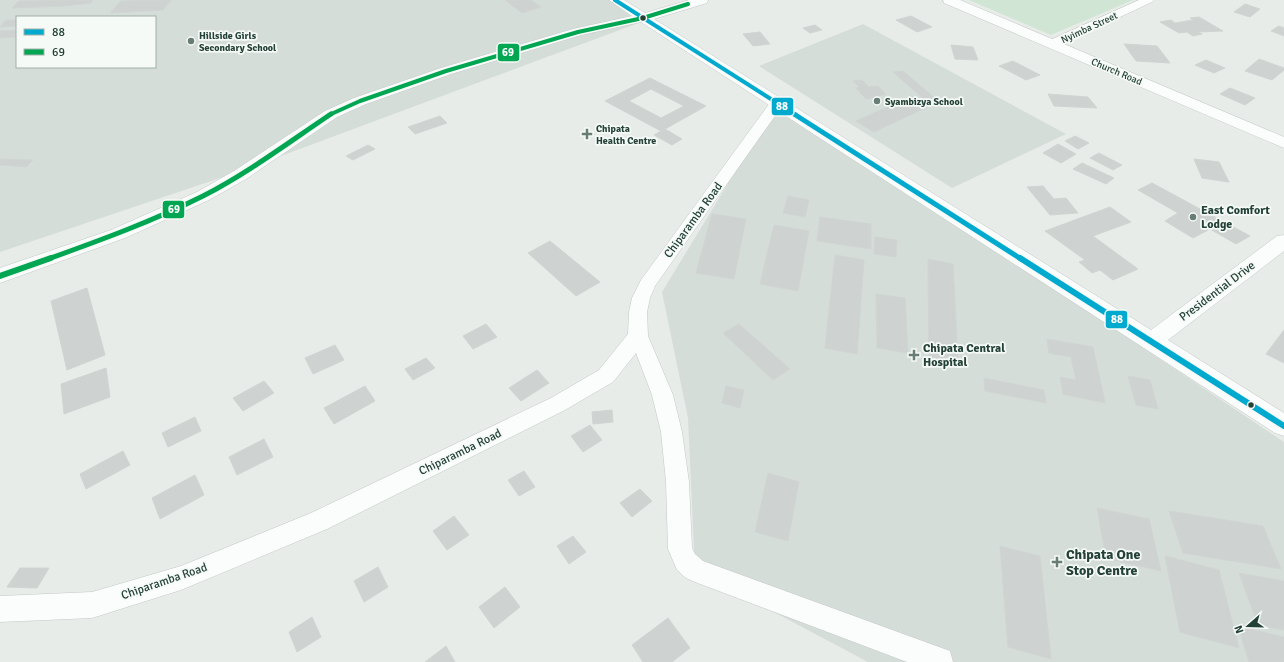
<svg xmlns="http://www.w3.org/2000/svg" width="1284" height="662" font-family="Signika,sans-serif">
<rect width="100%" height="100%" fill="#e7ece9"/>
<path fill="#d5ddd9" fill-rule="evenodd" d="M0,0H612L644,21L235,173L0,252ZM17,17H155V67H17Z
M863,24L1066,134L952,188L759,66Z
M777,103L1284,442V662H868L695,570L688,418L662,292Z"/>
<path fill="#d0e5d4" d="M969,0H1133L1051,35Z"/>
<path fill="#ced3d1" stroke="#d0d5d2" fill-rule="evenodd" d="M93,0L91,3L63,6L12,8L19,1Z
M171,0L163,10L110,13L121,1Z
M505,0H531L541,7L522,13Z
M1245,4L1260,9L1250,17L1234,12Z
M911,16L932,27L917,32L896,20Z
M1199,17L1223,31L1198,32L1202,34L1193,36L1187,32L1179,33L1160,22L1171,20L1175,23L1193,20L1190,18Z
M6,20H17V26L0,27Z
M815,25L822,30L810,33L803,28Z
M1279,26L1284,28V36L1271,31Z
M17,30V37L0,38V31Z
M760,32L770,44L753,46L743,34Z
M1124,44L1157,46L1170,63L1136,61Z
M951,45L973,47L978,60L955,59Z
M1259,59L1284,68V70L1272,80L1245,71Z
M1206,60L1225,68L1214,73L1195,65Z
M1013,61L1040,75L1026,80L999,66Z
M903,71L937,100L927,102L893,72Z
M650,78L706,106L665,129L682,139L672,145L654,135L661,131L605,101ZM651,89L684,106L661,118L629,101Z
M862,80L869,87L878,86L886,94L866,99L856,88L859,87L853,81Z
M1230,88L1255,98L1245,105L1220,94Z
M1048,94L1088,97L1097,108L1054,106Z
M912,96L929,106L874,132L856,121Z
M440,116L447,123L415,134L408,127Z
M1075,136L1089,143L1078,149L1065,141Z
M1058,144L1076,154L1061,163L1043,153Z
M368,145L375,149L353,160L346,156Z
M1099,153L1122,165L1113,170L1090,158Z
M0,159L33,160L26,167L0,165Z
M1194,159L1219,162L1229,182L1202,178Z
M1082,163L1114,178L1106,184L1073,169Z
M1152,183L1250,236L1236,244L1210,229L1193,238L1165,221L1178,213L1138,190Z
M1043,186L1054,199L1066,198L1078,213L1050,215L1027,187Z
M788,196L809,200L805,217L783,213Z
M1110,207L1131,222L1093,236L1138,269L1113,280L1100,270L1092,273L1079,262L1085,260L1045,231Z
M712,214L746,219L734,279L696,273Z
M820,217L871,224V249L817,241Z
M774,225L809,231L798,291L760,284Z
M875,237L897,240L896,257L874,254Z
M550,241L600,282L576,296L528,253Z
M835,255L864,260L857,354L825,348Z
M928,259L953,264L958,362L929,357Z
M87,288L105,355L67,370L51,301Z
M876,294L905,298L908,353L877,348Z
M486,324L497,337L473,349L463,336Z
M739,324L790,369L773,380L723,333Z
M1284,330V363L1266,354Z
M1047,339L1093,347L1105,403L1063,394L1060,377L1076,380L1071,357L1049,353Z
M335,345L344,360L313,374L305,358Z
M426,358L435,368L413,380L405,369Z
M106,368L110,397L64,414L61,384Z
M537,370L549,383L521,401L509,388Z
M1128,376L1150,380L1158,409L1136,405Z
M984,378L1044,390L1046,403L985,391Z
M264,381L274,393L243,411L233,398Z
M365,386L375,401L334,424L324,408Z
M726,386L744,390L740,408L722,403Z
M612,410L613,422L593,424L592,412Z
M195,417L201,431L168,447L162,433Z
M590,425L602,440L583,452L571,436Z
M264,439L273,457L237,475L229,457Z
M123,451L130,465L86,489L80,474Z
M524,471L535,487L519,496L508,480Z
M768,473L799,482L788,541L755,532Z
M195,475L204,495L160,519L152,498Z
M640,489L652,501L632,517L620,503Z
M1097,508L1149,519L1161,571L1106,558Z
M1169,511L1263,526L1281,569L1183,553Z
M454,516L469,535L447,550L433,531Z
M573,536L586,552L569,564L557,546Z
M1000,546L1040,556L1051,659L1008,647Z
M1165,556L1219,570L1239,648L1180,632Z
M378,567L388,587L364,602L354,581Z
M20,568H49L37,588L7,587Z
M1239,573L1284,581V630L1258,625Z
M505,587L520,607L494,628L479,607Z
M312,617L321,637L297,652L289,632Z
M668,618L690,648L672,662H643L632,645Z
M1238,626L1284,637V662H1249Z
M446,646L455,662H425Z"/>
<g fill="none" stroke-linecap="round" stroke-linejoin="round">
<defs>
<path id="minor" d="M1139,0H1154L1152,2L1056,47H1048L1046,44L1048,41Z
M777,99L782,100L784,103L655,286L650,298L647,312L648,336L673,395L682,432L689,482L692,548L695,554L703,561L950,651L953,662H907L695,582L686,578L677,570L668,549L666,482L661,432L652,395L636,353L613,382L565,410L327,529L181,590L92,618L0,622V596L92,592L181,566L311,513L551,398L599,370L628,334L629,312L632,298L641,280L772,100Z"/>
<path id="tertiary" d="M609,0H624L645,13L689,0H708L707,3L654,19L1151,330L1277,236L1284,235V251L1168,340L1284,413V436L1275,433L641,22L581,35L451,74L366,104L337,117L246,179L209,200L125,238L0,283V268L111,230L197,192L234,171L325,111L354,98L441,68L573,29L632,16Z
M943,0H960L1284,137V148L944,3Z"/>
</defs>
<use href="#minor" stroke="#c4c9c6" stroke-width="1"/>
<use href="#tertiary" stroke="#c4c9c6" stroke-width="1"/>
<use href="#minor" fill="#fbfcfc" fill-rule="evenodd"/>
<use href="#tertiary" fill="#fbfcfc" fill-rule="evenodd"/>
<defs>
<path id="bus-1-far2" d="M615,0L796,115"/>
<path id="bus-1-far1" d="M794,114L1021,259"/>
<path id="bus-1" d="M1020,258L1284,426"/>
<path id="bus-2-far2" d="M329,115L360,101L446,71L578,32L643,18L688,4"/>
<path id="bus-2-far1" d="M48,259C101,240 153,221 203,196C248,173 289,142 331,114"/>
<path id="bus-2" d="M0,276L51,258"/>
</defs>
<use href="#bus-1-far2" stroke="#f6faf7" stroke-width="6"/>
<use href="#bus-1-far1" stroke="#f6faf7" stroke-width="8"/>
<use href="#bus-1" stroke="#f6faf7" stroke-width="9"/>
<use href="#bus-2-far2" stroke="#f6faf7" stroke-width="6"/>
<use href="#bus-2-far1" stroke="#f6faf7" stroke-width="8"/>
<use href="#bus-2" stroke="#f6faf7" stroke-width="9"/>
<use href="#bus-1-far2" stroke="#00a9ce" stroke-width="4"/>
<use href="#bus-1-far1" stroke="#00a9ce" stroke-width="5"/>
<use href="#bus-1" stroke="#00a9ce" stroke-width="6"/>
<use href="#bus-2-far2" stroke="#00a651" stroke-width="4"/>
<use href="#bus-2-far1" stroke="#00a651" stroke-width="5"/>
<use href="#bus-2" stroke="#00a651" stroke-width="6"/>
</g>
<g fill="#234136" stroke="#f6faf7" stroke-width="1.5">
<circle cx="643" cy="18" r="3.5"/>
<circle cx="1251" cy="405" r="3.5"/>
</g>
<g fill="#687d75" stroke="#f6faf7" stroke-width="1.5">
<circle cx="191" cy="41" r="4"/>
<circle cx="877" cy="101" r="4"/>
<path d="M585 128h4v4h4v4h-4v4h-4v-4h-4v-4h4z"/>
<circle cx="1193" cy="217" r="4"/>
<path d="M912 349h4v4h4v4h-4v4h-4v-4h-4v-4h4z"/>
<path d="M1055 556h4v4h4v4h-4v4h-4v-4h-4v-4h4z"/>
</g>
<g text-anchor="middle" stroke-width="3.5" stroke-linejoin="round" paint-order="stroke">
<g font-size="10" fill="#234136" stroke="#f6faf7">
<text transform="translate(1089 27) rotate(-25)" y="4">Nyimba Street</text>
<text transform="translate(1117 71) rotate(23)" y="4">Church Road</text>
</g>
<g font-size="10" font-weight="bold" fill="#234136" stroke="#f6faf7" text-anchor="start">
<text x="199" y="39">Hillside Girls<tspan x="199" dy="12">Secondary School</tspan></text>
<text x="885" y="105">Syambizya School</text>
<text x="596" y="132">Chipata<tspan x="596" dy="12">Health Centre</tspan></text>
</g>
<g font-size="12" font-weight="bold" fill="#234136" stroke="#f6faf7" text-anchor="start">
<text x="1201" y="214">East Comfort<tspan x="1201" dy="14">Lodge</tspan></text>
<text x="923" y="352">Chipata Central<tspan x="923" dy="14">Hospital</tspan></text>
</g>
<g font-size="12" fill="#234136" stroke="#f6faf7">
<text transform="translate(693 220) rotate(-54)" y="4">Chiparamba Road</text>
<text transform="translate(1217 291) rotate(-37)" y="4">Presidential Drive</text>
<text transform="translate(460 452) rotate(-26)" y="4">Chiparamba Road</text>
<text transform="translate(164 581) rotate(-19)" y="4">Chiparamba Road</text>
</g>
<g font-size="14" font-weight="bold" fill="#234136" stroke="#f6faf7" text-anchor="start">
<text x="1066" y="559">Chipata One<tspan x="1066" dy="16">Stop Centre</tspan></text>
</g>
</g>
<g stroke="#f6faf7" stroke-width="1.5">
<rect x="497" y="43" width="23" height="19" rx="4" fill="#00a651"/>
<rect x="771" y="97" width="23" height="19" rx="4" fill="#00a9ce"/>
<rect x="162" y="200" width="23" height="19" rx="4" fill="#00a651"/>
<rect x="1105" y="310" width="23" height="19" rx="4" fill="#00a9ce"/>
</g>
<g font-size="11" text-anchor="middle" font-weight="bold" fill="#fff">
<text x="508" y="56">69</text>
<text x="782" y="110">88</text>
<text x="174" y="213">69</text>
<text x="1117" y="323">88</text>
</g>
<rect x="16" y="16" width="140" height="52" fill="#f6faf7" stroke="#a2b0aa"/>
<rect x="24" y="29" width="20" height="6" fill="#00a9ce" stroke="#a2b0aa"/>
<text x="52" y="36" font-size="12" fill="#234136">88</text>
<rect x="24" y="49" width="20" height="6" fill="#00a651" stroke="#a2b0aa"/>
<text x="52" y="56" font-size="12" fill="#234136">69</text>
<g transform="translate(1248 626) rotate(250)" stroke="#f6faf7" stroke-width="3" paint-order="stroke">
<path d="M0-3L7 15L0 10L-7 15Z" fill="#234136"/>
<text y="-6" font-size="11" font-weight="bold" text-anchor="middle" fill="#234136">N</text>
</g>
</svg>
